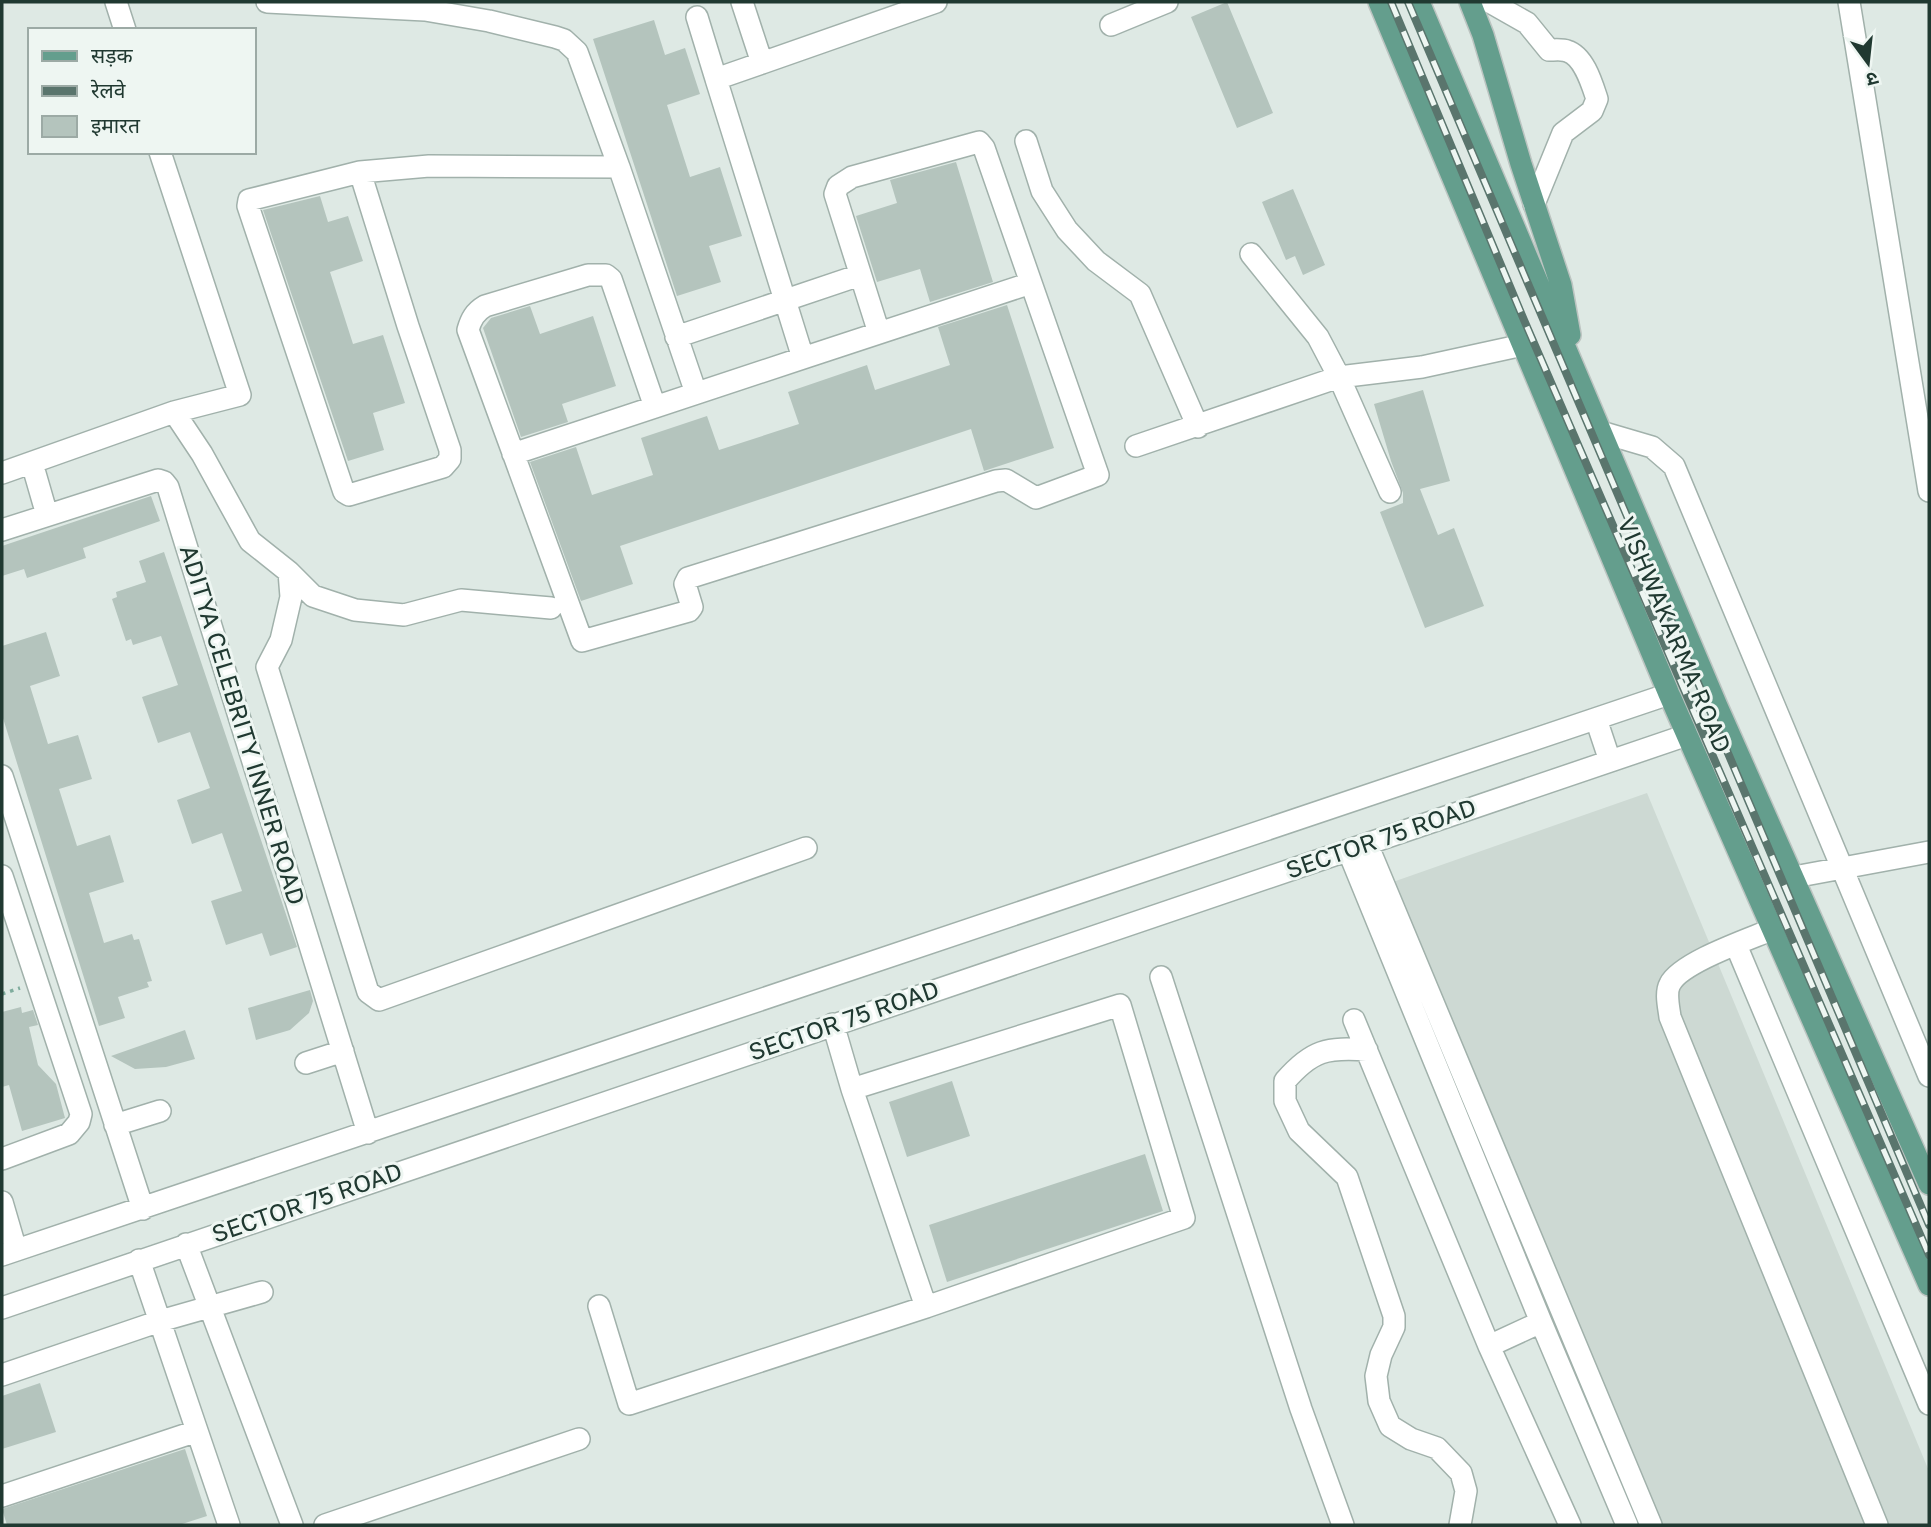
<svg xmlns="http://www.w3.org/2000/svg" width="1931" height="1527" font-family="'Golos Text','Noto Sans Devanagari',sans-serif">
<rect width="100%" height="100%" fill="#dee9e4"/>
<path fill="#cdd9d3" d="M1647,793L1929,1471V1525H1659L1390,883Z"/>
<path fill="#b4c4bd" d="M1227,2L1273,113L1237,128L1191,17Z
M654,20L665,55L685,48L700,94L667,105L690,177L720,167L742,236L709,246L721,282L677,296L593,39Z
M956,162L993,282L930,302L920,269L877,282L856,216L897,203L890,180Z
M1293,189L1325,265L1303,275L1295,256L1286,260L1262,202Z
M320,196L328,222L348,216L363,261L330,272L353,344L383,335L405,403L373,413L384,450L348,461L263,210Z
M1007,305L1054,448L984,471L971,429L620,546L633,584L581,601L530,462L576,447L592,495L653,475L641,438L707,416L719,450L799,424L788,392L867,365L875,390L950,365L938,327Z
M530,306L540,334L593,316L616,386L562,404L568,422L521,437L483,328L491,318Z
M1423,390L1450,481L1420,489L1438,535L1454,528L1484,606L1425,628L1380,512L1403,503V493L1391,461L1374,404Z
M151,496L160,521L83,548L86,558L27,578L24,569L2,576V546Z
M164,552L297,947L270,956L262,933L226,945L211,901L242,891L222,833L192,844L177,800L210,788L190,732L158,743L142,697L178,685L161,636L133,645L131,639L126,641L112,599L117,597L116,592L146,582L139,561Z
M46,632L60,676L30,686L48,744L78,735L92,779L59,789L77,846L110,835L124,882L89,893L104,943L132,934L134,940L139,939L152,981L147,982L149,987L118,997L125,1018L99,1026L2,715V646Z
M310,990L313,1001L309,1013L290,1030L256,1040L248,1008Z
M21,1007L22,1013L33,1010L38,1025L29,1027L38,1065L56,1084L65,1118L22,1131L9,1085L2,1087V1012Z
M185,1030L195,1059L166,1067L135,1069L111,1056Z
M952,1081L970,1136L907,1157L889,1102Z
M1145,1154L1163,1211L947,1282L929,1225Z
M40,1383L56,1432L2,1449V1396Z
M185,1449L207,1516L179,1525H7L2,1509Z"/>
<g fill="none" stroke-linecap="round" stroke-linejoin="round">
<defs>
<path id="minor" d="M116,2L125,30
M267,2L425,10L489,21L555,37L564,40L577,52L619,167L429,166L360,172L249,200L248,206L344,492L349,495L443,467L450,459V450L408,326L360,172
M742,2L762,63L936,2
M1490,2L1527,23L1549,50C1554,50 1562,49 1567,51C1584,56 1592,84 1597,99L1592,111L1563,133L1534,204
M1849,2L1929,491
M697,17L716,79
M1111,25L1167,2
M762,63L716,79L803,358L1031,283
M1026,141L1042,191L1067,230L1096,261L1140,294L1198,427
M619,167L696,393
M1251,254L1318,337L1339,377L1390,492
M676,337L860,275
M655,407L611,279L606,275H588L485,306C475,312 471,319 468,330L582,641L689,611L692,607L685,584L688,578L996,481L1006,480L1036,498L1098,475L984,148L979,142L852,177L838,186L835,194L879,333
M174,412L202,454L250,541L289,572L313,596L355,610L404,615L461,600L551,608
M1601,432L1652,447L1674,466L1929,1076
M1136,446L1339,377L1422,367L1523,345
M513,454L803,358
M32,463L47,515
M2,473L174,412L240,395L160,152
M2,530L158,480L164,482L168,487L368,1133
M289,572L291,597L281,640L267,667L368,992L379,1000L806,848
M1596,719L1610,761
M2,776L143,1209
M1367,844L1651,1525
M1348,850L1541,1322L1627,1525
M2,876L81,1114L79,1122L69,1134L2,1159
M1794,877L1929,852
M1773,929C1750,939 1681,962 1670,984C1665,993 1669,1008 1670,1017L1877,1525
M1736,945L1929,1404
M1161,977L1301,1409L1343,1525
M1354,1020L1489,1346L1570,1525
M833,1024L852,1089L926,1307L1184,1218L1120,1005L852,1089
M1367,1050C1327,1047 1312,1050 1285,1081V1101L1299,1131L1347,1177L1394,1316V1327L1381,1355L1376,1376L1379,1401L1390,1426L1411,1439L1437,1448L1461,1473L1466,1491L1460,1525
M306,1063L343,1051
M115,1125L160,1111
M2,1202L16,1250
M186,1244L292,1525
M2,1255L1669,694
M139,1260L229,1525
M599,1306L629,1404L926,1307
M2,1308L1687,735
M1489,1346L1541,1322
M2,1375L160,1321L262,1292
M2,1496L197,1431
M325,1525L579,1439"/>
<path id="major" d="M1379,2L1669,694L1929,1285
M1419,2L1717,706L1929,1184
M1470,2L1483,35L1521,164L1561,285L1570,335"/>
</defs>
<use href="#minor" stroke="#a1b1ab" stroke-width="24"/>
<use href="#major" stroke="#bcc4c1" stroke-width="24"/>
<path stroke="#7fac9d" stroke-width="3.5" stroke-dasharray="3.5 5" stroke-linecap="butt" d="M2,994L20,988"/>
<use href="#minor" stroke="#fff" stroke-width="21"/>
<use href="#major" stroke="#649e8d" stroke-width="21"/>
<defs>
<path id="rail" d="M1391,2L1524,320L1929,1255
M1408,2L1929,1225"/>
</defs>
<use href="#rail" stroke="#5a756d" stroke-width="8"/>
<use href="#rail" stroke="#eef6f2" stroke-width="5" stroke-dasharray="16" stroke-linecap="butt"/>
</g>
<g text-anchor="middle" stroke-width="6" stroke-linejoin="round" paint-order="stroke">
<g font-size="24" fill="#203931" stroke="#eef6f2">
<text transform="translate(1674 635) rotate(67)" y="8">VISHWAKARMA ROAD</text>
<text transform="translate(242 725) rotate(73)" y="8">ADITYA CELEBRITY INNER ROAD</text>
<text transform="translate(1381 839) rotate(-19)" y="8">SECTOR 75 ROAD</text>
<text transform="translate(844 1021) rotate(-19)" y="8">SECTOR 75 ROAD</text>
<text transform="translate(307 1203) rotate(-19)" y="8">SECTOR 75 ROAD</text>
</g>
</g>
<rect width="1931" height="1527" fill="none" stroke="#203931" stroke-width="7"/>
<rect x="28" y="28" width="228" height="126" fill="#eef6f2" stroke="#9caaa5" stroke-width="2"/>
<rect x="42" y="51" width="35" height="10" fill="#649e8d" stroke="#9caaa5" stroke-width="2"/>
<text x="91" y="63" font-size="21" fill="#203931">सड़क</text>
<rect x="42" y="86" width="35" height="10" fill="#5a756d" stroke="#9caaa5" stroke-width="2"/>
<text x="91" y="98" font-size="21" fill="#203931">रेलवे</text>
<rect x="42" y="116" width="35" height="21" fill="#b4c4bd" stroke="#9caaa5" stroke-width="2"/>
<text x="91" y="133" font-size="21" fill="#203931">इमारत</text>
<g transform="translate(1868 63) rotate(165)" stroke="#eef6f2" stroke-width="5" paint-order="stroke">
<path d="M0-5L12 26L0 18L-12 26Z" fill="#203931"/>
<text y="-10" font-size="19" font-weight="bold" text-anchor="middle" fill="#203931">उ</text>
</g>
</svg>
